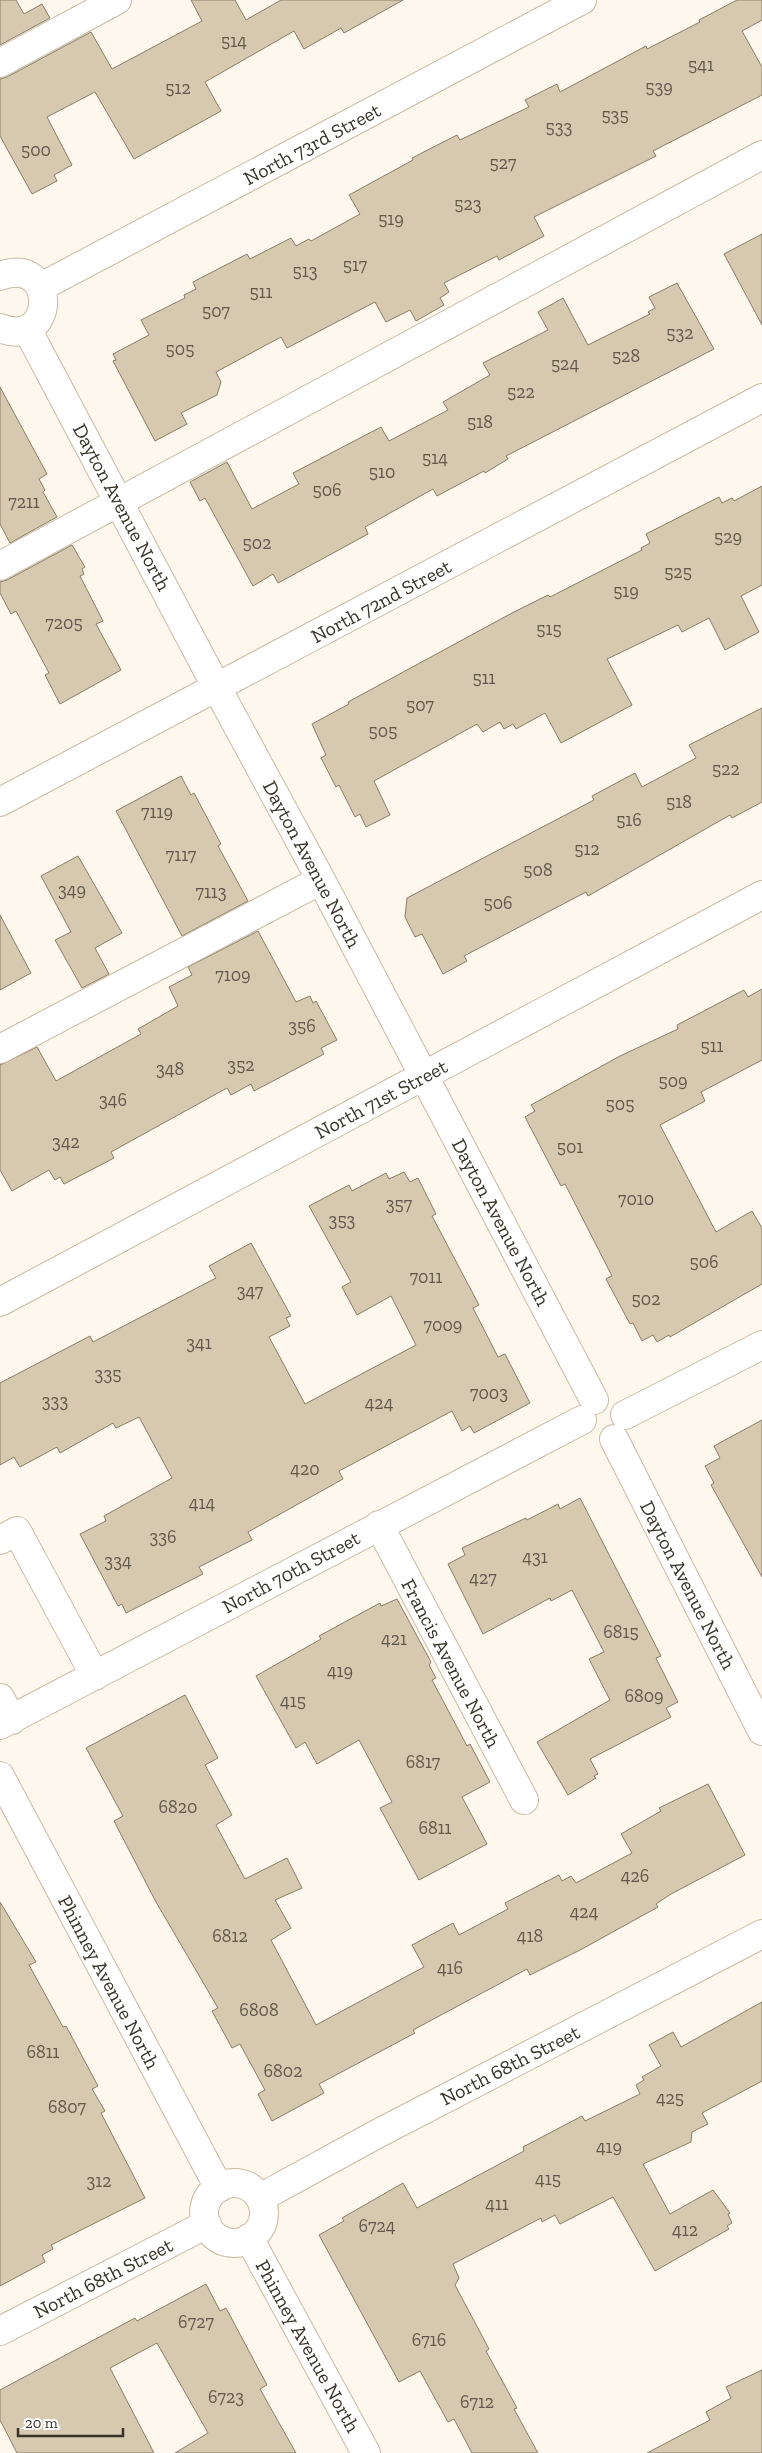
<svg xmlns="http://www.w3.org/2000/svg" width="762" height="2453" font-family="'Zilla Slab',serif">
<rect width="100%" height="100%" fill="#fdf7ed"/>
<path fill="#d7c9b0" stroke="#8a7d66" d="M0,0H16L24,14L42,4L50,18L0,45Z
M191,0H235L246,20L281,0H403L344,33L341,28L304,49L294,31L205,82L221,111L134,159L95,92L47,117L72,165L54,175L57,181L32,194L0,136V79L7,77L91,32L112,69L202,21Z
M737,0H762V20L742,31L762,67V95L653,151L656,156L534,217L544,236L499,260L497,256L444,283L449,292L440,298L444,305L416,321L410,310L386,322L375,302L287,348L281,337L216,372L221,382L217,395L181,413L187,424L155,441L113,361L116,360L113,354L149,335L141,320L185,298L184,295L196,289L193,282L247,254L250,259L291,238L296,246L309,239L311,241L360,214L349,195L413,160L412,158L457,135L460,140L529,107L525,100L557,84L560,92L646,46L647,49L700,22L699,20Z
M762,234V325L724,254Z
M677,283L714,349L506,456L508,459L485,473L484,471L437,496L433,489L365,527L368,534L278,583L273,574L253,586L205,498L200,501L190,482L227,462L252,509L299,484L293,473L381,427L389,441L448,410L443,402L490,375L483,363L548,330L538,312L563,298L588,345L650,314L648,312L655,308L649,297Z
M0,387L47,474L39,479L45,490L43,492L57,517L10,543L0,524Z
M762,486V585L741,596L759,632L725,650L709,618L682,632L678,625L607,659L632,705L561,743L545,713L516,729L513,724L504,729L500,722L483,732L477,724L374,781L390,815L366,827L360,814L355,817L339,785L336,787L321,758L326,755L312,724L349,704L348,702L383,683L512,613L548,595L550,597L642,550L641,548L650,543L646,534L719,497L722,503L732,498L734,501Z
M72,545L85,567L82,569L84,574L80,576L103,621L96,624L121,670L60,704L45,675L49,673L16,611L11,614L0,593V582L7,580Z
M762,708V802L732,818L730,815L588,896L586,892L464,956L467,961L443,974L422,934L415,937L405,917L407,898L594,800L592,796L635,773L642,787L696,758L689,745Z
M181,776L191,795L194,793L221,844L218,846L248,901L182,936L116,811Z
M78,856L122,933L95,948L109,974L82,988L55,940L71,932L41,876Z
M0,915L31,973L0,990Z
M258,931L296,1002L310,996L313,1003L316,1001L337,1040L321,1048L324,1054L254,1091L251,1084L231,1095L227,1088L111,1152L114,1158L64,1184L60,1177L55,1180L49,1170L12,1191L0,1170V1065L37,1047L56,1081L141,1034L138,1029L178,1006L169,987L192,975L188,967Z
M762,989V1060L701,1092L705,1101L660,1125L716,1232L752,1211L762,1228V1284L670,1337L669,1335L657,1342L653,1335L642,1341L633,1323L630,1324L606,1279L612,1276L565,1184L561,1186L525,1117L535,1111L531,1105L620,1056L678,1029L677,1025L744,990L748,997Z
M404,1172L410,1182L418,1178L436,1214L432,1216L479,1305L473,1308L498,1357L505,1354L530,1403L474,1433L470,1426L462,1431L452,1411L339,1471L343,1479L248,1532L252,1540L199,1567L203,1574L126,1613L122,1604L118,1606L80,1534L106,1521L104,1516L172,1478L139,1417L116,1428L113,1423L60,1453L57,1447L20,1467L14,1457L0,1465V1383L90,1336L93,1342L216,1278L209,1266L251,1243L291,1316L286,1318L290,1326L269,1337L305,1404L416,1345L391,1296L357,1315L342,1287L351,1282L309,1206L349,1185L352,1191L386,1173L389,1179Z
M762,1420V1577L711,1485L714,1483L705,1466L720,1458L714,1446Z
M580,1498L661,1656L656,1658L678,1702L666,1708L671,1717L590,1759L598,1774L594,1776L596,1778L568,1795L537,1742L610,1700L589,1659L604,1652L572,1590L551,1601L550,1598L483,1634L448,1564L465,1555L462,1548L526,1518L527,1520L558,1504L560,1509Z
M397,1599L431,1662L429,1665L436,1678L432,1680L467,1746L470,1744L490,1782L462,1797L487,1844L419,1880L380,1808L392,1802L359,1740L317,1764L305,1742L296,1748L256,1676L321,1639L319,1636L380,1603L381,1606Z
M185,1695L218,1758L205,1765L232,1815L216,1825L245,1879L287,1858L302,1888L275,1900L291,1928L271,1940L316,2025L424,1967L412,1945L453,1923L459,1935L508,1909L505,1903L559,1875L562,1881L571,1876L576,1883L632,1853L621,1834L661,1811L659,1808L708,1784L745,1855L671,1894L656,1904L658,1907L582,1949L530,1975L527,1969L413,2030L415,2033L319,2084L324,2093L272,2121L258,2094L265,2090L240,2044L232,2048L212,2011L218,2008L156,1902L114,1821L123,1816L86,1748Z
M0,1902L36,1962L29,1965L63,2027L66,2026L98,2086L92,2089L105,2111L101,2113L145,2198L51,2245L53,2249L42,2255L45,2262L0,2286Z
M762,2002V2081L702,2113L708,2124L692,2132L691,2142L643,2164L670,2214L713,2190L730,2213L728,2214L732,2223L727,2226L729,2229L655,2271L613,2197L560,2224L555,2215L542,2222L541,2218L453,2264L459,2278L455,2285L489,2349L486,2351L517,2408L514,2409L538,2453H472L454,2419L448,2422L420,2371L399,2382L319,2235L344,2221L342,2218L403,2183L417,2208L524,2151L523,2147L582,2116L585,2121L640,2094L636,2085L644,2080L642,2077L661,2066L649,2045L673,2032L681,2047Z
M206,2284L220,2311L226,2308L267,2385L260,2389L296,2453H175L208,2433L157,2343L110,2368L154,2453H17L0,2420V2390L135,2318L137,2321Z
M762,2370V2453H647L710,2420L706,2412L731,2398L726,2387Z"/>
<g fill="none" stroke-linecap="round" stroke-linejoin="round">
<defs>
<path id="minor" d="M0,63L117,0
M0,276C59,254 56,351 0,328
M41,287L582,0
M27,329L217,688L321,880L594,1400
M0,566L762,155
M0,802L762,398
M0,1049L321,880
M0,1302L762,895
M625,1415L762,1345
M614,1439L762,1731
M379,1525L524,1800
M0,1540L17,1531L95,1676
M0,1698L12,1720
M0,1725L582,1420
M0,1776L219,2188
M204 2213a30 30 0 1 1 60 0a30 30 0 1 1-60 0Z
M260,2198L377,2134L762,1934
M249,2238L366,2453
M0,2331L207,2224"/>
</defs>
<use href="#minor" stroke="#c9bba2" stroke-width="30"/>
<use href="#minor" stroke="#fff" stroke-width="28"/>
</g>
<g text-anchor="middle" stroke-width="4.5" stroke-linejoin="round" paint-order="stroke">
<g font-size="18" fill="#60584b">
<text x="234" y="47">514</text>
<text x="701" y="71">541</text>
<text x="659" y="93">539</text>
<text x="178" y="94">512</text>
<text x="615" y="121">535</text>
<text x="559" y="133">533</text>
<text x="36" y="156">500</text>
<text x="503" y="169">527</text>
<text x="468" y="210">523</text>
<text x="391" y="225">519</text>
<text x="355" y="271">517</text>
<text x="305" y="277">513</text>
<text x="261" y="298">511</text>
<text x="216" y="317">507</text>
<text x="680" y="339">532</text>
<text x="180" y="355">505</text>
<text x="626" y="362">528</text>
<text x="565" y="370">524</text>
<text x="521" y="398">522</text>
<text x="480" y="428">518</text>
<text x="435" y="464">514</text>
<text x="382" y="478">510</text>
<text x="327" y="496">506</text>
<text x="24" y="508">7211</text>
<text x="728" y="543">529</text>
<text x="257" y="549">502</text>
<text x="678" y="578">525</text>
<text x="626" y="597">519</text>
<text x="64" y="629">7205</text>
<text x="549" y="635">515</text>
<text x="484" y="684">511</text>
<text x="420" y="711">507</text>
<text x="383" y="737">505</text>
<text x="726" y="775">522</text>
<text x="679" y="808">518</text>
<text x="157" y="818">7119</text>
<text x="629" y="826">516</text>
<text x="587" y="855">512</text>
<text x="181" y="861">7117</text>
<text x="538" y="876">508</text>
<text x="72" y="896">349</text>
<text x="211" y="898">7113</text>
<text x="498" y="909">506</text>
<text x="233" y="981">7109</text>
<text x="302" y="1032">356</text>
<text x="712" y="1052">511</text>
<text x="241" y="1071">352</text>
<text x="170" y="1075">348</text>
<text x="673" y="1087">509</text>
<text x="113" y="1106">346</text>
<text x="620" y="1110">505</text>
<text x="66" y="1148">342</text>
<text x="570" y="1153">501</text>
<text x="636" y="1205">7010</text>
<text x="399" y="1210">357</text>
<text x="342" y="1226">353</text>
<text x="704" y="1268">506</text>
<text x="426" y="1283">7011</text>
<text x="250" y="1297">347</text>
<text x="646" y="1305">502</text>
<text x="443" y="1331">7009</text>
<text x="199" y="1349">341</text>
<text x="108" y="1380">335</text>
<text x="489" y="1399">7003</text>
<text x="55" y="1407">333</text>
<text x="379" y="1409">424</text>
<text x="305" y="1475">420</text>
<text x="202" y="1509">414</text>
<text x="163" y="1543">336</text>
<text x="535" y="1563">431</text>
<text x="118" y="1567">334</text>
<text x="483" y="1584">427</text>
<text x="621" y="1638">6815</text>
<text x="394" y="1645">421</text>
<text x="340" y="1677">419</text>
<text x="644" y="1702">6809</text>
<text x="293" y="1707">415</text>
<text x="423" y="1768">6817</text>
<text x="178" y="1813">6820</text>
<text x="435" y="1834">6811</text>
<text x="635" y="1882">426</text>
<text x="584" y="1918">424</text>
<text x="230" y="1942">6812</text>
<text x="530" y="1942">418</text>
<text x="450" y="1974">416</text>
<text x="259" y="2016">6808</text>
<text x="43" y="2058">6811</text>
<text x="283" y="2077">6802</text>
<text x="670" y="2104">425</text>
<text x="67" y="2113">6807</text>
<text x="609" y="2153">419</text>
<text x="548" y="2185">415</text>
<text x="99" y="2187">312</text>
<text x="497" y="2210">411</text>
<text x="377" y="2232">6724</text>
<text x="685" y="2236">412</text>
<text x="196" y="2328">6727</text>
<text x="429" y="2346">6716</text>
<text x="226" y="2403">6723</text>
<text x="477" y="2408">6712</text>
</g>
<g font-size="20" fill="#383329" stroke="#fff">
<text transform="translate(312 144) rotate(-28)" y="7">North 73rd Street</text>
<text transform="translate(122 507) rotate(62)" y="7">Dayton Avenue North</text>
<text transform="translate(381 601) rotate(-28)" y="7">North 72nd Street</text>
<text transform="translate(312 864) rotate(62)" y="7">Dayton Avenue North</text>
<text transform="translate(381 1099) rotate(-28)" y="7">North 71st Street</text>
<text transform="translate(501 1222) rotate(62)" y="7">Dayton Avenue North</text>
<text transform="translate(291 1572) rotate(-28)" y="7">North 70th Street</text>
<text transform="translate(688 1585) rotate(63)" y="7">Dayton Avenue North</text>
<text transform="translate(451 1663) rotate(62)" y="7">Francis Avenue North</text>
<text transform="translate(109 1982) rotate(62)" y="7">Phinney Avenue North</text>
<text transform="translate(510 2065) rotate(-27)" y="7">North 68th Street</text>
<text transform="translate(103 2278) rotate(-27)" y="7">North 68th Street</text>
<text transform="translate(308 2346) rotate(61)" y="7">Phinney Avenue North</text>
</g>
</g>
<path d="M18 2428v8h105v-8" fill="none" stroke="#383329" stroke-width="2.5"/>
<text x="25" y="2428" font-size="15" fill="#383329" stroke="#ffffff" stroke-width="4" paint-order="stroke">20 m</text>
</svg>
